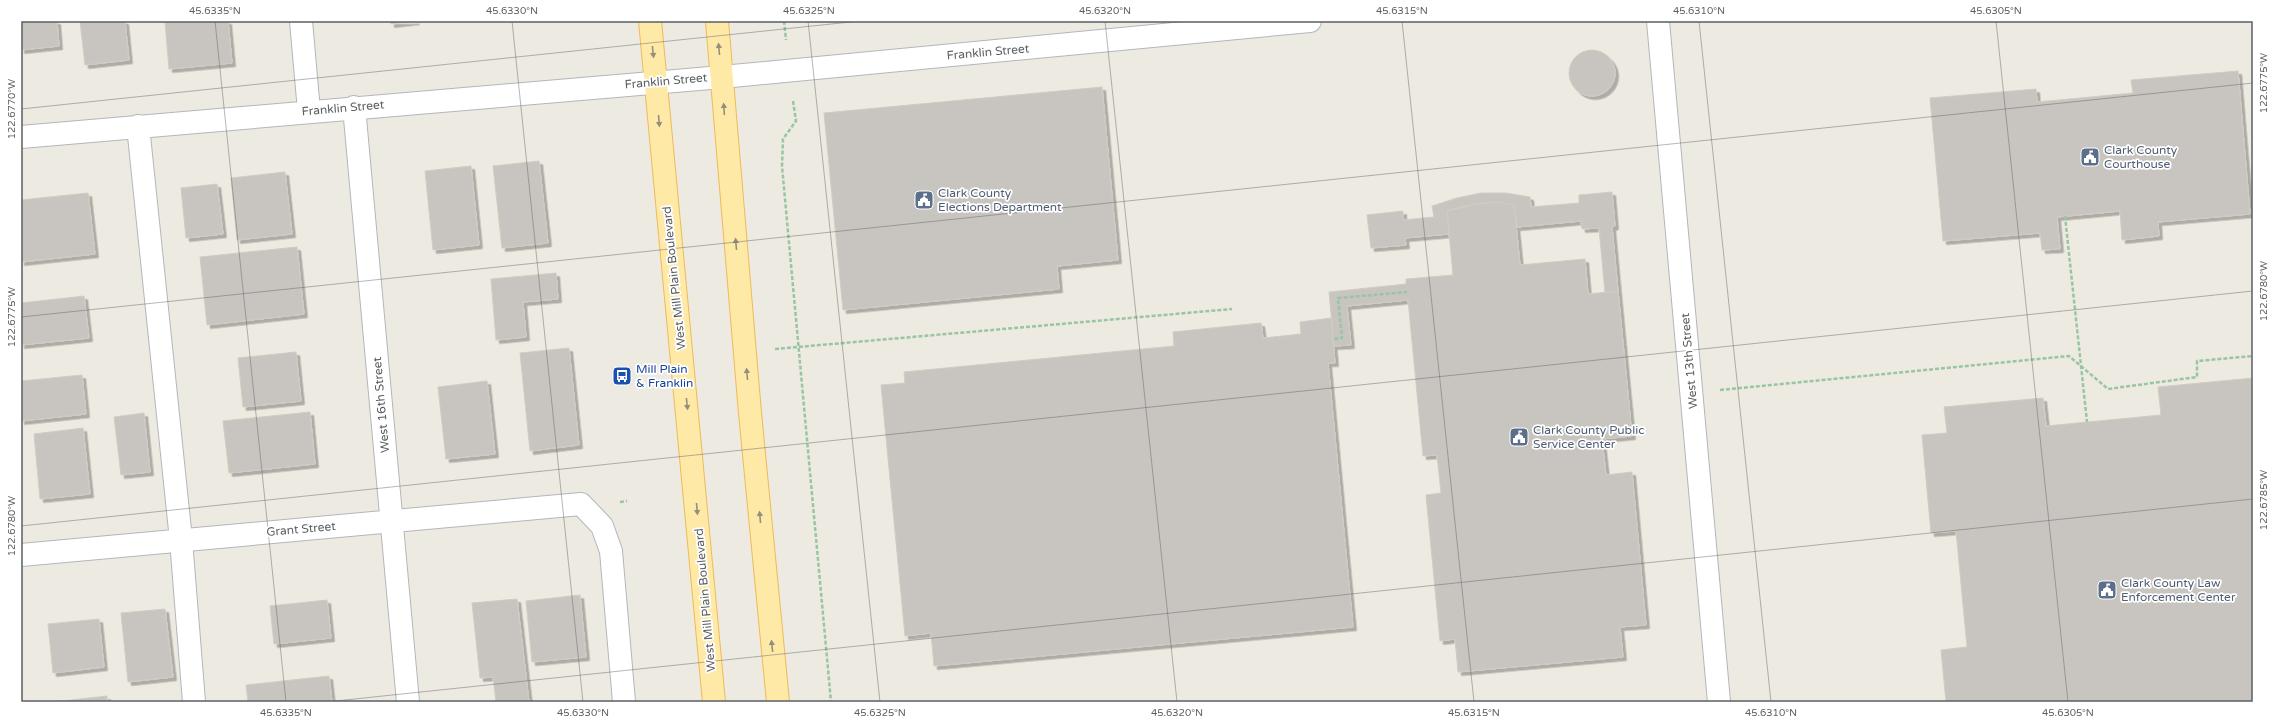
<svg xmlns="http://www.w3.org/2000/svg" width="2274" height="723" font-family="'Varela Round',sans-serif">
<defs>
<filter id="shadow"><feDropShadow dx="3.5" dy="3.5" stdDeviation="0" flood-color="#0004"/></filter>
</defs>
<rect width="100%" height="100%" fill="#edeae2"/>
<path fill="#c8c5c0" stroke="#d2cbc1" filter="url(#shadow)" d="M21,21H57L59,46L21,50Z
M80,21H125L129,60L85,65Z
M228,21L232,63L169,69L165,22Z
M391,21H416L391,24Z
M1569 73a23 23 0 1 1 46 0a23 23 0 1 1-46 0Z
M2238,71L2250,214L2158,222L2159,236L2122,240L2120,211L2057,217L2060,249L2042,250L2040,233L1943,241L1930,98L2036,89L2037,102L2133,93L2131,80Z
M1102,87L1118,260L1057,266L1059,289L843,310L824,113Z
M539,161L548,243L502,248L493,166Z
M471,166L479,245L433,250L425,171Z
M285,172L292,234L237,240L231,178Z
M217,184L223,234L186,238L181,188Z
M1612,192L1615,226L1612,227L1618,291L1605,293L1599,228L1582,229L1581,221L1517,227L1514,205L1498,202L1463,206L1447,211L1449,234L1405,238L1406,245L1371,248L1367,215L1403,211V220L1434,217L1432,206L1457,198L1481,193H1506L1530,197L1531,207L1579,203V195Z
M88,193L95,254L21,262V200Z
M1498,202L1514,205L1520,265L1585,259L1588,294L1618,291L1632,436L1602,439L1606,475L1632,472L1646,625L1620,627L1623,657L1458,672L1455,639L1440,641L1426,495L1441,493L1437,455L1423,456L1408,300L1347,306L1351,345L1334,346L1329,292L1406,284V279L1453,275L1447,211L1480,203Z
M297,247L304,314L207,325L200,257Z
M556,273L558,299L523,302L526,337L496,340L491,279Z
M84,296L89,338L21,345V303Z
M1331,318L1335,363H1328L1353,627L934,666L931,633L905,636L881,385L905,383L904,372L1174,346L1173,332L1261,323L1263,338L1301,334L1300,322Z
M569,348L579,445L530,451L520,353Z
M296,352L301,401L243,407L238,358Z
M82,375L86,414L21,421V381Z
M2253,378V702H1946L1941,650L1967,647L1956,531L1931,533L1922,435L1947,433L1944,407L2043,398L2046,426L2161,415L2158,387Z
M487,381L495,454L446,459L438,387Z
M310,412L315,464L229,473L223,421Z
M144,413L150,472L121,475L114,417Z
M83,428L90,494L40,499L34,434Z
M580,595L586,657L532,662L526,601Z
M517,599L529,702H496L493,677L480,678L472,603Z
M327,600L331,638L274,644L270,606Z
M165,609L173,677L128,682L121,613Z
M99,619L104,667L53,673L48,624Z
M329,676L332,702H248L246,685Z
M107,696V702H53Z"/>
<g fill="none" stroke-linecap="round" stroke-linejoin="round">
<defs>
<path id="minor" d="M301,21L309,111
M1658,21L1719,702
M354,107L408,702
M138,126L181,540L194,702
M21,137L722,77L1310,21
M21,555L581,504L602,526L611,551L624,702"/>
<path id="major" d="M650,21L714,702
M717,21L750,413L778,702"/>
</defs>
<use href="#minor" stroke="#b3b6ba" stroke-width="24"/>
<use href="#major" stroke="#efba59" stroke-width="24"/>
<path stroke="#98c6a2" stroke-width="2.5" stroke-dasharray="4 2" stroke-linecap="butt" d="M784,21L786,40
M793,101L796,121L783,139L782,166L831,702
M1334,339L1342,338L1338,298L1407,292
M775,349L1232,309
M1720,390L2069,356L2108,389L2197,377V361L2253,356
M620,502L627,501"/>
<use href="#minor" stroke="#fff" stroke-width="22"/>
<use href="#major" stroke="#fee9a7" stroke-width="22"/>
<path stroke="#98c6a2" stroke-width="2.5" stroke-dasharray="4 2" stroke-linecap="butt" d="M2065,216L2087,422"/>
</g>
<defs><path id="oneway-solid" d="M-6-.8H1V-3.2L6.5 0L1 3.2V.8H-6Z"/></defs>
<g fill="#948f7b">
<use href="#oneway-solid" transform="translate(719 49) rotate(-95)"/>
<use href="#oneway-solid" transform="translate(653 52) rotate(84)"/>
<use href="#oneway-solid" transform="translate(724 109) rotate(-94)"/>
<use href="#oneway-solid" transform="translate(659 121) rotate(85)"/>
<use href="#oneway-solid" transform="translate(736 244) rotate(-95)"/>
<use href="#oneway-solid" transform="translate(747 374) rotate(-95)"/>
<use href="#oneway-solid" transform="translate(687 404) rotate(84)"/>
<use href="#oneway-solid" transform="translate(697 509) rotate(85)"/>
<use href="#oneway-solid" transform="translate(760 517) rotate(-95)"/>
<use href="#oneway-solid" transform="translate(772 646) rotate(-96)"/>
</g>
<path fill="none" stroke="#5b5f63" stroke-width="1" stroke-opacity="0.45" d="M215,21L286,702M512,21L583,702M808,21L880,702M1105,21L1177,702M1402,21L1474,702M1699,21L1771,702M1996,21L2068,702M21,109L860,21M21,317L2253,83M21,526L2253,291M326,702L2253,499"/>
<defs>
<symbol id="civic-square" viewBox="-11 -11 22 22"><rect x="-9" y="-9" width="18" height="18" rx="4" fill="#5c6f8a" stroke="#fff"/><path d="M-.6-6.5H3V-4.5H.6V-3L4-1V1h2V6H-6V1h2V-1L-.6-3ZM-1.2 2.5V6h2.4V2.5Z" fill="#fff"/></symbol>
<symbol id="bus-square" viewBox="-11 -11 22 22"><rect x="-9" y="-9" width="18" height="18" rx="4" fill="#1a4fb4" stroke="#fff"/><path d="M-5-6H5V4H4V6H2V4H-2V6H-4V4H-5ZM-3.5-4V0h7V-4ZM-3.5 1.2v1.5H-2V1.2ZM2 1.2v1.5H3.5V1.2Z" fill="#fff"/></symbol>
</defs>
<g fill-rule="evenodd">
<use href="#civic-square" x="2079" y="146" width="22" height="22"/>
<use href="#civic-square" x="913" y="189" width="22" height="22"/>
<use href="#bus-square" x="611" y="365" width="22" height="22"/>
<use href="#civic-square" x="1508" y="426" width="22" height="22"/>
<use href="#civic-square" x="2096" y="579" width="22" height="22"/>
</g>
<g text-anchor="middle" stroke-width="3.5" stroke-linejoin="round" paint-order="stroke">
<g font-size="12" fill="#5b5f63" stroke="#fff">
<text transform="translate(988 52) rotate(-5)" y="4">Franklin Street</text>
<text transform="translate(666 81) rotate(-5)" y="4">Franklin Street</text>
<text transform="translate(343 108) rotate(-5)" y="4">Franklin Street</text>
<text transform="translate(674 278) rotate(-96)" y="4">West Mill Plain Boulevard</text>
<text transform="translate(1689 361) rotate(-95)" y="4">West 13th Street</text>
<text transform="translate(381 405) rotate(-95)" y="4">West 16th Street</text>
<text transform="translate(301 529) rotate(-5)" y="4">Grant Street</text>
<text transform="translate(705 600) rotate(-95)" y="4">West Mill Plain Boulevard</text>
</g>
<g font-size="12" fill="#4e5e75" stroke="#fff" text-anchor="start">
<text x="2104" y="154">Clark County<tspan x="2104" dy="14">Courthouse</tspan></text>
<text x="938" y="197">Clark County<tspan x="938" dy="14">Elections Department</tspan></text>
<text x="1533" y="434">Clark County Public<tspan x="1533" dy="14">Service Center</tspan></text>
<text x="2121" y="587">Clark County Law<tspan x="2121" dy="14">Enforcement Center</tspan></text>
</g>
<g font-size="12" fill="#164399" stroke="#fff" text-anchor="start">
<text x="636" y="373">Mill Plain<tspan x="636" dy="14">&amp; Franklin</tspan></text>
</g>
</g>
<rect width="2274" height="723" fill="none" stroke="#ffffff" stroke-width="44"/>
<rect x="22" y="22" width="2230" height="679" fill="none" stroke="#5b5f63" stroke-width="1.5"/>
<g font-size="10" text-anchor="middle" fill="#5b5f63">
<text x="215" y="14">45.6335°N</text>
<text x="512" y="14">45.6330°N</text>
<text x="809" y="14">45.6325°N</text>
<text x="1105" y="14">45.6320°N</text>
<text x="1402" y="14">45.6315°N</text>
<text x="1699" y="14">45.6310°N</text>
<text x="1996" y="14">45.6305°N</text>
<text transform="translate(2263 83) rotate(-90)" y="4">122.6775°W</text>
<text transform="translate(11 109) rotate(-90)" y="4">122.6770°W</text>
<text transform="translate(2263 291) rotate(-90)" y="4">122.6780°W</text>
<text transform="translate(11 317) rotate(-90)" y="4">122.6775°W</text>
<text transform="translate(2263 500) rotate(-90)" y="4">122.6785°W</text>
<text transform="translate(11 526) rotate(-90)" y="4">122.6780°W</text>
<text x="286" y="716">45.6335°N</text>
<text x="583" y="716">45.6330°N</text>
<text x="880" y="716">45.6325°N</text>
<text x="1177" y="716">45.6320°N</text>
<text x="1474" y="716">45.6315°N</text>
<text x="1771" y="716">45.6310°N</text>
<text x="2068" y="716">45.6305°N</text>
</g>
</svg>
